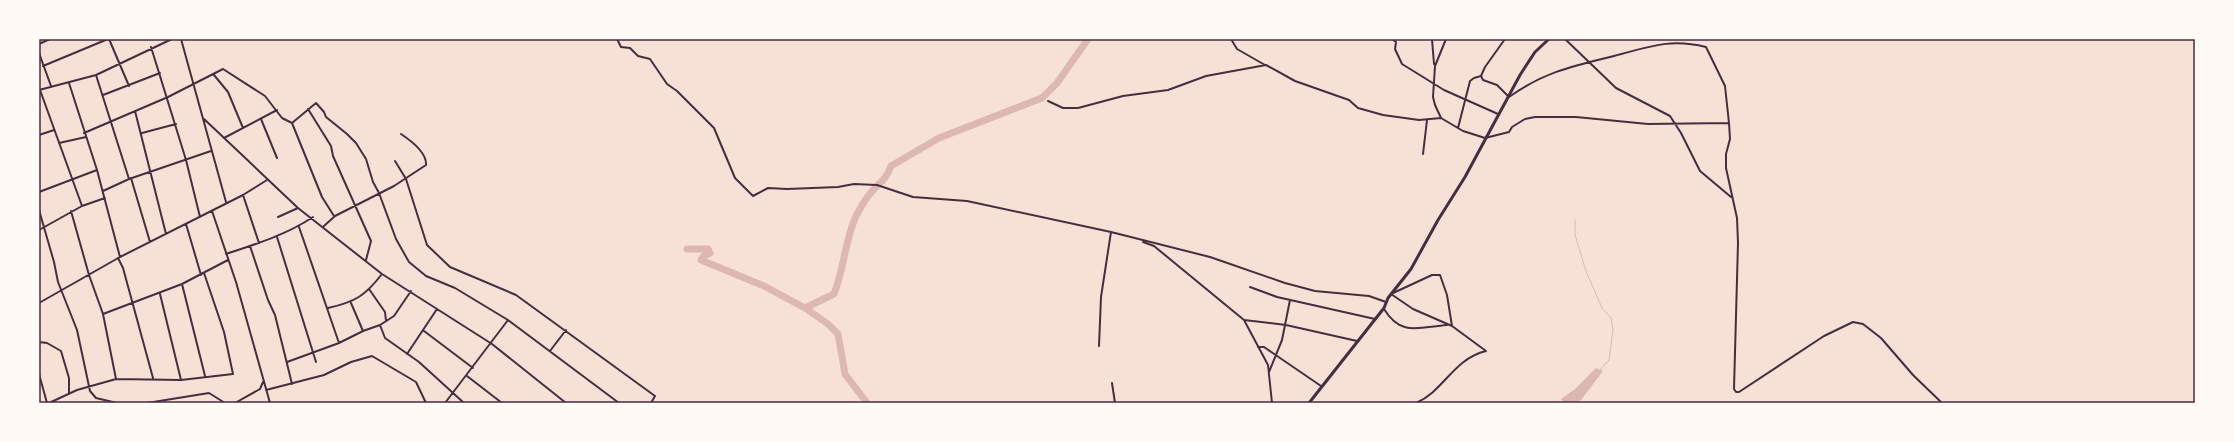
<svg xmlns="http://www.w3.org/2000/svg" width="2234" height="442" font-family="'PT Sans Narrow',sans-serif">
<rect width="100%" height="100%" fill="#f7e1d7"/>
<path fill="#dcb8b0" d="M1596,368L1603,371L1581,400L1577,403H1564L1561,399L1575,389Z"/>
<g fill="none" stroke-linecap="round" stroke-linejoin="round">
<path stroke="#dcb8b0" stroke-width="1" d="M1575,220V235L1586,271L1602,308L1611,318L1613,330L1609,360L1600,370"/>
<path stroke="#dcb8b0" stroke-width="7" d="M687,249H708L710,253L704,256L701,260L764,286L805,308L828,324L838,334L845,374L867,403
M805,308L834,294C844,269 845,240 856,216C860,209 864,201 869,195C879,182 885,182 891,166L939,138L1042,98L1057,83L1088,39"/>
<path stroke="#4a2c40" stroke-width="2" d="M109,39L129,86
M181,39L226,202
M617,39L621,47L630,48L638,56L650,59L667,84L677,91L714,128L735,178L753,196L768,188L787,189L838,187L854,184L877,185L913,197L967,201L1111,232L1210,257L1285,283L1315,291L1369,296L1386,302
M1231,39L1237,49L1265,65
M1392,39L1396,42L1395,49L1402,64L1444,90L1498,114
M1432,39L1434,64
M1446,39L1435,66L1433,97L1435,105L1441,118L1463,131L1485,138L1509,132L1512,127L1525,119L1535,117H1576L1648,124L1729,123
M1505,39L1485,67L1481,76L1483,80L1497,85L1509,97C1544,72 1573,66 1614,56C1649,47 1669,38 1706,47L1725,86L1729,123L1730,139L1726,154V168L1737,218L1738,243L1734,389L1736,392H1739L1824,336L1853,322L1863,324L1881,338L1913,375L1942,403
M1565,39L1616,88L1670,116L1681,133L1700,171L1731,197
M39,44L50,39
M151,47L186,160L200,217
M39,53L51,86
M43,66L108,39
M96,75L129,179
M214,75L228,92L243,128
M69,83L97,170L120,257
M39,90L96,75L172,39
M40,90L82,206
M103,95L160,73
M1048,101L1063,108H1078L1123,96L1168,90L1206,76L1266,65L1295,81L1349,100L1358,108L1383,115L1419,120L1441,118
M308,109L331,146L333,156L371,241L366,260
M135,111L166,234
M204,119L298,208L382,274L492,344L566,403
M261,119L277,158
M292,123L322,197L334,216
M1458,128L1470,81L1474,78L1481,76
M84,133L168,97L223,69L265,96L282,118L292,123L316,103L324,112L326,117L347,134L356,143L366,159L373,182L379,193L396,239L409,262L426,276L455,288L508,320L619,403
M142,133L176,124
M39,135L54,130
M224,138L277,110
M59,143L86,137
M1423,154L1427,120
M395,161L406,179L427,245L450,267L516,295L655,396L651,403
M131,178L150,242
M103,191L129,179L211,151
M39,192L97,170
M243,195L259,243
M39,210L54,262L58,282L77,330L90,391L96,398L117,403
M71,211L89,275L103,314L116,379
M212,211L236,282L270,403
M278,217L298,208
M186,224L201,275
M324,226L335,216L394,186L426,165C427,153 410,140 401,134
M299,227L339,343
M39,230L82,206L105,198
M277,237L316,362
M1143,242L1154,246L1244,320L1268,365L1272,403
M250,246L268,300L275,315L292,384
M226,254C256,244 286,235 313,217
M118,258L123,268L153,378
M182,284L205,376
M1250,287L1277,297L1375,319
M369,289L385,312L386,321
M160,294L181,380
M39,303L120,257L243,195L267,180
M351,303L363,331
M328,308C355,302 365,296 382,274
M1384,309C1401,337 1419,327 1447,325
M103,314L182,284L228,260
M1244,320L1286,325L1357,341
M380,325L385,338L419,362L464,403
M1452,326L1447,295L1440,275H1432L1391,294L1413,309L1452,326L1486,351
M424,331L473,368
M39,342L47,343L61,351L69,378V394
M1099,346L1101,297L1111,232
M1258,347H1264L1321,386
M550,351L566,330
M407,354L437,309
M287,362L339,343L363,331L380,325L394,316L411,291
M1269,372L1282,340L1290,300
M39,374L47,403
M467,376L502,403
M1112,383L1115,403
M266,390L324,375L351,362L372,356L416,382L426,403
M49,403L77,390L116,379L181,380L233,374L224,332L204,273
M147,403L209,393L225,403
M235,403L260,389L263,382
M445,403L508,320
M1416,403C1444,391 1453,359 1486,351"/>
<path stroke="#4a2c40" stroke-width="3" d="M1309,403L1384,308L1388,298L1411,269L1438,220L1465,177L1520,75L1535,52L1549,39"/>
</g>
<rect width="2234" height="442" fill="none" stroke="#fffaf5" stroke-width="80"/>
<rect x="40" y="40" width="2154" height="362" fill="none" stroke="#4a2c40" stroke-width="1.5"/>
</svg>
